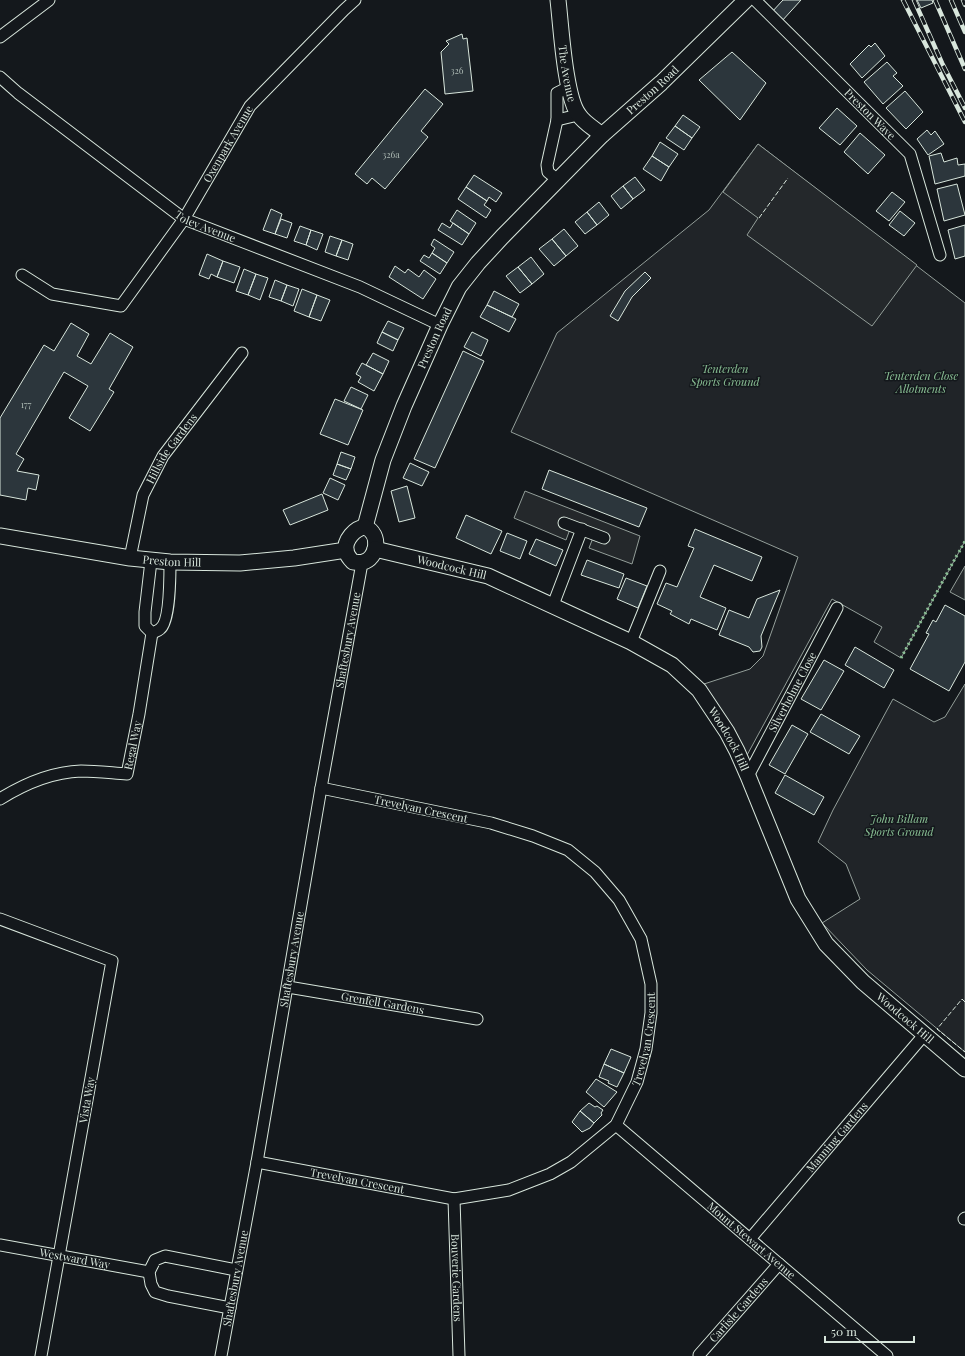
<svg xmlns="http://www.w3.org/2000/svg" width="965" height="1356" font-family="'Playfair Display',serif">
<rect width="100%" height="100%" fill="#14181c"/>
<path fill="#202428" stroke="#939e99" d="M758,144L965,303V541L901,658L874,642L882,627L832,599L746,757L704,684L750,669L763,656L798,557L511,432L557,333L709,210Z
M965,684V1052L867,970L822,923L860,899L846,864L818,842L833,810L893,699L934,722L945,717Z"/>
<path fill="#24282b" stroke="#939e99" d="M758,144L917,265L872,326L747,235L758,218L723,192Z
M525,491L640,536L632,564L589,548L596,530L573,521L566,540L514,518Z
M965,566V600L950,592Z"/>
<path fill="#2c363c" stroke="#d8e6dc" d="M783,0H801L781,22L771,13Z
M917,0H932L933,3L921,8Z
M462,34L463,39L467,38L473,91L445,94L441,52L449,44L446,41Z
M875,43L885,56L862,78L850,64L869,45L871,47Z
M732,52L766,83L740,120L699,80Z
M887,62L897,73L893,76L903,86L883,104L864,82Z
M425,89L443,104L421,131L428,137L385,189L372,178L367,184L355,174Z
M905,91L923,112L906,129L886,108Z
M837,108L857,126L840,145L819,128Z
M683,115L700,127L692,138L675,126Z
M675,126L692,138L684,150L666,138Z
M927,130L931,135L935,131L944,144L928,155L917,139Z
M860,133L885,155L868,174L844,152Z
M660,142L678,154L669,167L652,156Z
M941,153L944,162L957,158L958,165L965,164V176L935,184L929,156Z
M652,156L669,167L661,181L643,169Z
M474,175L502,193L496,202L489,197L487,201L466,187Z
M635,177L645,190L633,199L623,186Z
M957,184L965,215L944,221L937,189Z
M623,186L633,199L621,209L611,196Z
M466,187L487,201L484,205L491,210L486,218L458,199Z
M892,192L905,202L889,221L876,211Z
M599,202L609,215L597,225L587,212Z
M271,209L282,214L275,234L263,230Z
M457,210L476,223L469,234L450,221Z
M900,211L915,223L904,236L889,225Z
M587,212L597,225L585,234L575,222Z
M281,219L292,223L287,238L275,234Z
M442,223L450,228L453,223L469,234L462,245L438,230Z
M965,225V256L955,259L948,230Z
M300,226L311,230L306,245L294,241Z
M564,229L578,246L566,256L552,239Z
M311,230L323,234L317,250L306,245Z
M330,236L342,240L336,256L325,252Z
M434,239L454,252L447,263L432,253L435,248L431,245Z
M552,239L566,256L554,266L539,249Z
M342,240L353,244L348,260L336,256Z
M432,253L447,263L440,274L420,261L424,255L429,258Z
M207,254L223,261L217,277L211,274L209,279L199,275Z
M531,257L544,274L532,284L518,267Z
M223,261L240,267L234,283L217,277Z
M395,266L405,273L408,269L419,277L424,270L436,279L423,299L389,277Z
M518,267L532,284L520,293L506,276Z
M244,269L256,274L248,295L236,291Z
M645,272L651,278L632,297L618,321L610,316L625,291Z
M256,274L268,278L260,300L248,295Z
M275,280L287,285L281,301L269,297Z
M287,285L299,289L293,306L281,301Z
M302,289L317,295L309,317L294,311Z
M494,291L519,304L512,317L487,305Z
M317,295L330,300L321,321L309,317Z
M487,305L516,319L509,332L480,317Z
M388,321L404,328L398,340L382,332Z
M71,323L89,334L77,356L91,364L110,333L133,347L109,389L114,392L90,431L69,418L88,386L64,372L16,454L24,459L17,471L39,475L36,490L28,488L26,500L0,495V418L44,345L54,351Z
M382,332L398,340L393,351L377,343Z
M472,332L488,340L481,356L464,347Z
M463,351L484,361L435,468L414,459Z
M373,353L389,361L383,374L366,365Z
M362,363L383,374L374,391L358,382L361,377L356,374Z
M351,387L368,395L361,409L344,401Z
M335,399L363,410L348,445L320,434Z
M341,452L355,457L351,469L337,464Z
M410,463L429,472L422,486L403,478Z
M337,464L351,469L346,480L333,475Z
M549,470L647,508L639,527L542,489Z
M330,478L345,485L338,500L323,493Z
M407,486L415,518L399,522L391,491Z
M322,494L328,510L290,525L283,510Z
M466,515L502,531L491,554L456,538Z
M695,529L762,557L752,581L714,565L700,597L726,608L717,630L691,619L689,624L670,614L672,611L657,604L666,583L677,587L694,548L688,546Z
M507,533L527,541L520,559L500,551Z
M536,539L563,550L556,566L529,554Z
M587,560L624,574L619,588L581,575Z
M626,578L647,586L638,608L617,599Z
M780,590L761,636L762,647L760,651L753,652L749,647L719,635L729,610L749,618L757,599Z
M945,605L965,616V662L949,691L910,669L929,634L926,633L933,620L936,622Z
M855,647L894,670L884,688L845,665Z
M824,660L844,671L821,710L801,699Z
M821,714L860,736L849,754L810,732Z
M792,725L808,734L785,774L769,765Z
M785,775L824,797L814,815L775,793Z
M611,1049L631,1057L624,1073L604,1064Z
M604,1064L624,1073L617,1087L608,1083L609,1081L599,1077Z
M596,1079L617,1092L604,1107L586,1092Z
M589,1103L595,1107L597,1106L603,1110L601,1113L602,1115L594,1123L580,1111Z
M580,1111L594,1123L590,1128L582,1132L572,1122Z"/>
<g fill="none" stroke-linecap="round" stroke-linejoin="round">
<defs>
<g id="street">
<path id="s1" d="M755,0L910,154L940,255"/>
<path d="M0,37L49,0"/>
<path id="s2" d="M0,77L18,93L184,219L360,287L440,325"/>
<path d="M557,120L578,115"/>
<path d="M559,181L548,172L547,165L557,120V93L569,87"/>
<path id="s3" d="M22,275L52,294L121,306L184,219L250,106L344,10L355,0"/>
<path d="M564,523L604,538"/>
<path id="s4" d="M130,558L143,495L163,456L242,353"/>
<path d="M151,561L145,612V626L152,633C154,632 158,631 160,629C170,622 170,576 170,562"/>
<path d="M553,605L582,529"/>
<path d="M631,642L660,571"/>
<path id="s5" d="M748,776L837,608"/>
<path id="s6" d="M0,799C24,784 53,772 81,771C96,771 112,773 127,774L139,714L152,633"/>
<path d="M0,919L112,961L41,1356"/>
<path id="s7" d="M288,987L477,1019"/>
<path id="s8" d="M616,1125L887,1356"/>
<path id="s9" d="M257,1162L454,1199L509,1190L550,1174L571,1162L616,1125L637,1082L646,1049L651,1013V984L641,939L619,900L595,872L568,850L533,836L491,823L321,788"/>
<path id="s10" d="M454,1199L459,1356"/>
<path d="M964,1219L965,1218"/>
<path id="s11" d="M750,1239L924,1035"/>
<path id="s12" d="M0,1245L149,1272"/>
<path d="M230,1308L168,1296L155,1292L151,1284L149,1272L155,1260L165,1256L236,1270"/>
<path id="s13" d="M699,1355L779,1264"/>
<path id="s14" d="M221,1356L257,1162L321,788L362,563"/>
</g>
<g id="secondary">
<path id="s15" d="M558,0C561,25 565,98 579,115C584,123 595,129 602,135"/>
<path id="s16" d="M365,527L383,460L404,406L440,325L459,287L478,263L502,237L602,135L661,83L746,0"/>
<path d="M365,527C382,534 377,559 363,562C360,563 356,562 353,562C350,559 347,555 346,551C344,540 355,528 365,527Z"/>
<path id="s17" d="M0,536L130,558L170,562L240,563L294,558L346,550"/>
<path id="s18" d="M375,549L488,576L631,642L672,665L699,690L727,732L737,751L748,776L798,899L826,944L863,982L965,1069"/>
</g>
</defs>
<use href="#street" stroke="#d8e6dc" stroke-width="13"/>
<use href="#secondary" stroke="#d8e6dc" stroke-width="17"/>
<use href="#street" stroke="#14181c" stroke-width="11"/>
<use href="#secondary" stroke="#14181c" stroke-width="15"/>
<defs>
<path id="rail" d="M903,0L965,122
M914,0L942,63L965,108
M935,0L965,69
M951,0L965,32
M963,0L965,5"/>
</defs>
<use href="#rail" stroke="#d8e6dc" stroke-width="4.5"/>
<use href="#rail" stroke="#14181c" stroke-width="3" stroke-dasharray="9" stroke-linecap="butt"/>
<path stroke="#8ac095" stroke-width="3" stroke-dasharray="2 3" stroke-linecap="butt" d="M959,552L965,541
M901,658L957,555"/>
<path stroke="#d8e6dc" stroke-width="1" stroke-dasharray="5 2" stroke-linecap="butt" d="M759,218L788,178
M965,1002L962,999L937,1029L965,1052"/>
</g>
<g text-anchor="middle" stroke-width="3" stroke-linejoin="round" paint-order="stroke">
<g font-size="9" fill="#adbab4">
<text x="457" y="74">326</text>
<text x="391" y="158">326a</text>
<text x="26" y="408">177</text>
</g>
<g font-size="11" fill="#d8e6dc" stroke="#14181c">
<text dy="4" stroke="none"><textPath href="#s15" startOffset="74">The Avenue</textPath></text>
<text dy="4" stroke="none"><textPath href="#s16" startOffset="535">Preston Road</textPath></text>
<text dy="4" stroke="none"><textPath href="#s1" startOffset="162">Preston Waye</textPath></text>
<text dy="4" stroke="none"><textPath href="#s3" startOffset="300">Oxenpark Avenue</textPath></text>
<text dy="4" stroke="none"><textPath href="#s2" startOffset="255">Toley Avenue</textPath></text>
<text dy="4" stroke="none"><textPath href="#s16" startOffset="202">Preston Road</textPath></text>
<text dy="4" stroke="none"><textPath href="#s4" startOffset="119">Hillside Gardens</textPath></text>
<text dy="4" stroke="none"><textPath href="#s17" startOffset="174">Preston Hill</textPath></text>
<text dy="4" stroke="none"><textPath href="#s18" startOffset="79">Woodcock Hill</textPath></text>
<text dy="4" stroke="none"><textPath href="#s14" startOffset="727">Shaftesbury Avenue</textPath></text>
<text dy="4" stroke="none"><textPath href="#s5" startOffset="95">Silverholme Close</textPath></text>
<text dy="4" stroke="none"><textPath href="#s18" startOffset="415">Woodcock Hill</textPath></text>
<text dy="4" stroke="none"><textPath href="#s6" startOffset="162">Regal Way</textPath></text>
<text transform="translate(421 809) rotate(12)" y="4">Trevelyan Crescent</text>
<text dy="4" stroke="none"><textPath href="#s14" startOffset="403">Shaftesbury Avenue</textPath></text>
<text dy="4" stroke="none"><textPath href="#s7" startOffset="96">Grenfell Gardens</textPath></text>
<text dy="4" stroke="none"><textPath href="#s18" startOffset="751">Woodcock Hill</textPath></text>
<text dy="4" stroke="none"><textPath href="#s9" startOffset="474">Trevelyan Crescent</textPath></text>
<text transform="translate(87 1100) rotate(-80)" y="4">Vista Way</text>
<text dy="4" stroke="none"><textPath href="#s11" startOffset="134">Manning Gardens</textPath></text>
<text dy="4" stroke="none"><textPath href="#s9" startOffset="102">Trevelyan Crescent</textPath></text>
<text dy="4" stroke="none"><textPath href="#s8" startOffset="178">Mount Stewart Avenue</textPath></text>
<text dy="4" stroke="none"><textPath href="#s12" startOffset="76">Westward Way</textPath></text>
<text dy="4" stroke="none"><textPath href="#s10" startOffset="79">Bouverie Gardens</textPath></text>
<text dy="4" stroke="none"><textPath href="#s14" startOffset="79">Shaftesbury Avenue</textPath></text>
<text dy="4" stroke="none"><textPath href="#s13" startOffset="60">Carlisle Gardens</textPath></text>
</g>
<g font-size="11" font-style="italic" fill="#8ac095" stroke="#14181c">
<text x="725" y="373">Tenterden<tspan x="725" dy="13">Sports Ground</tspan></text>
<text x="921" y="380">Tenterden Close<tspan x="921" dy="13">Allotments</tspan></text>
<text x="899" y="823">John Billam<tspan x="899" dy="13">Sports Ground</tspan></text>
</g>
</g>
<path d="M825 1336v6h89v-6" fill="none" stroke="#d8e6dc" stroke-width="2"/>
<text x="831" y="1336" font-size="12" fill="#d8e6dc" stroke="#14181c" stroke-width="3" paint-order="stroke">50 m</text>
</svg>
